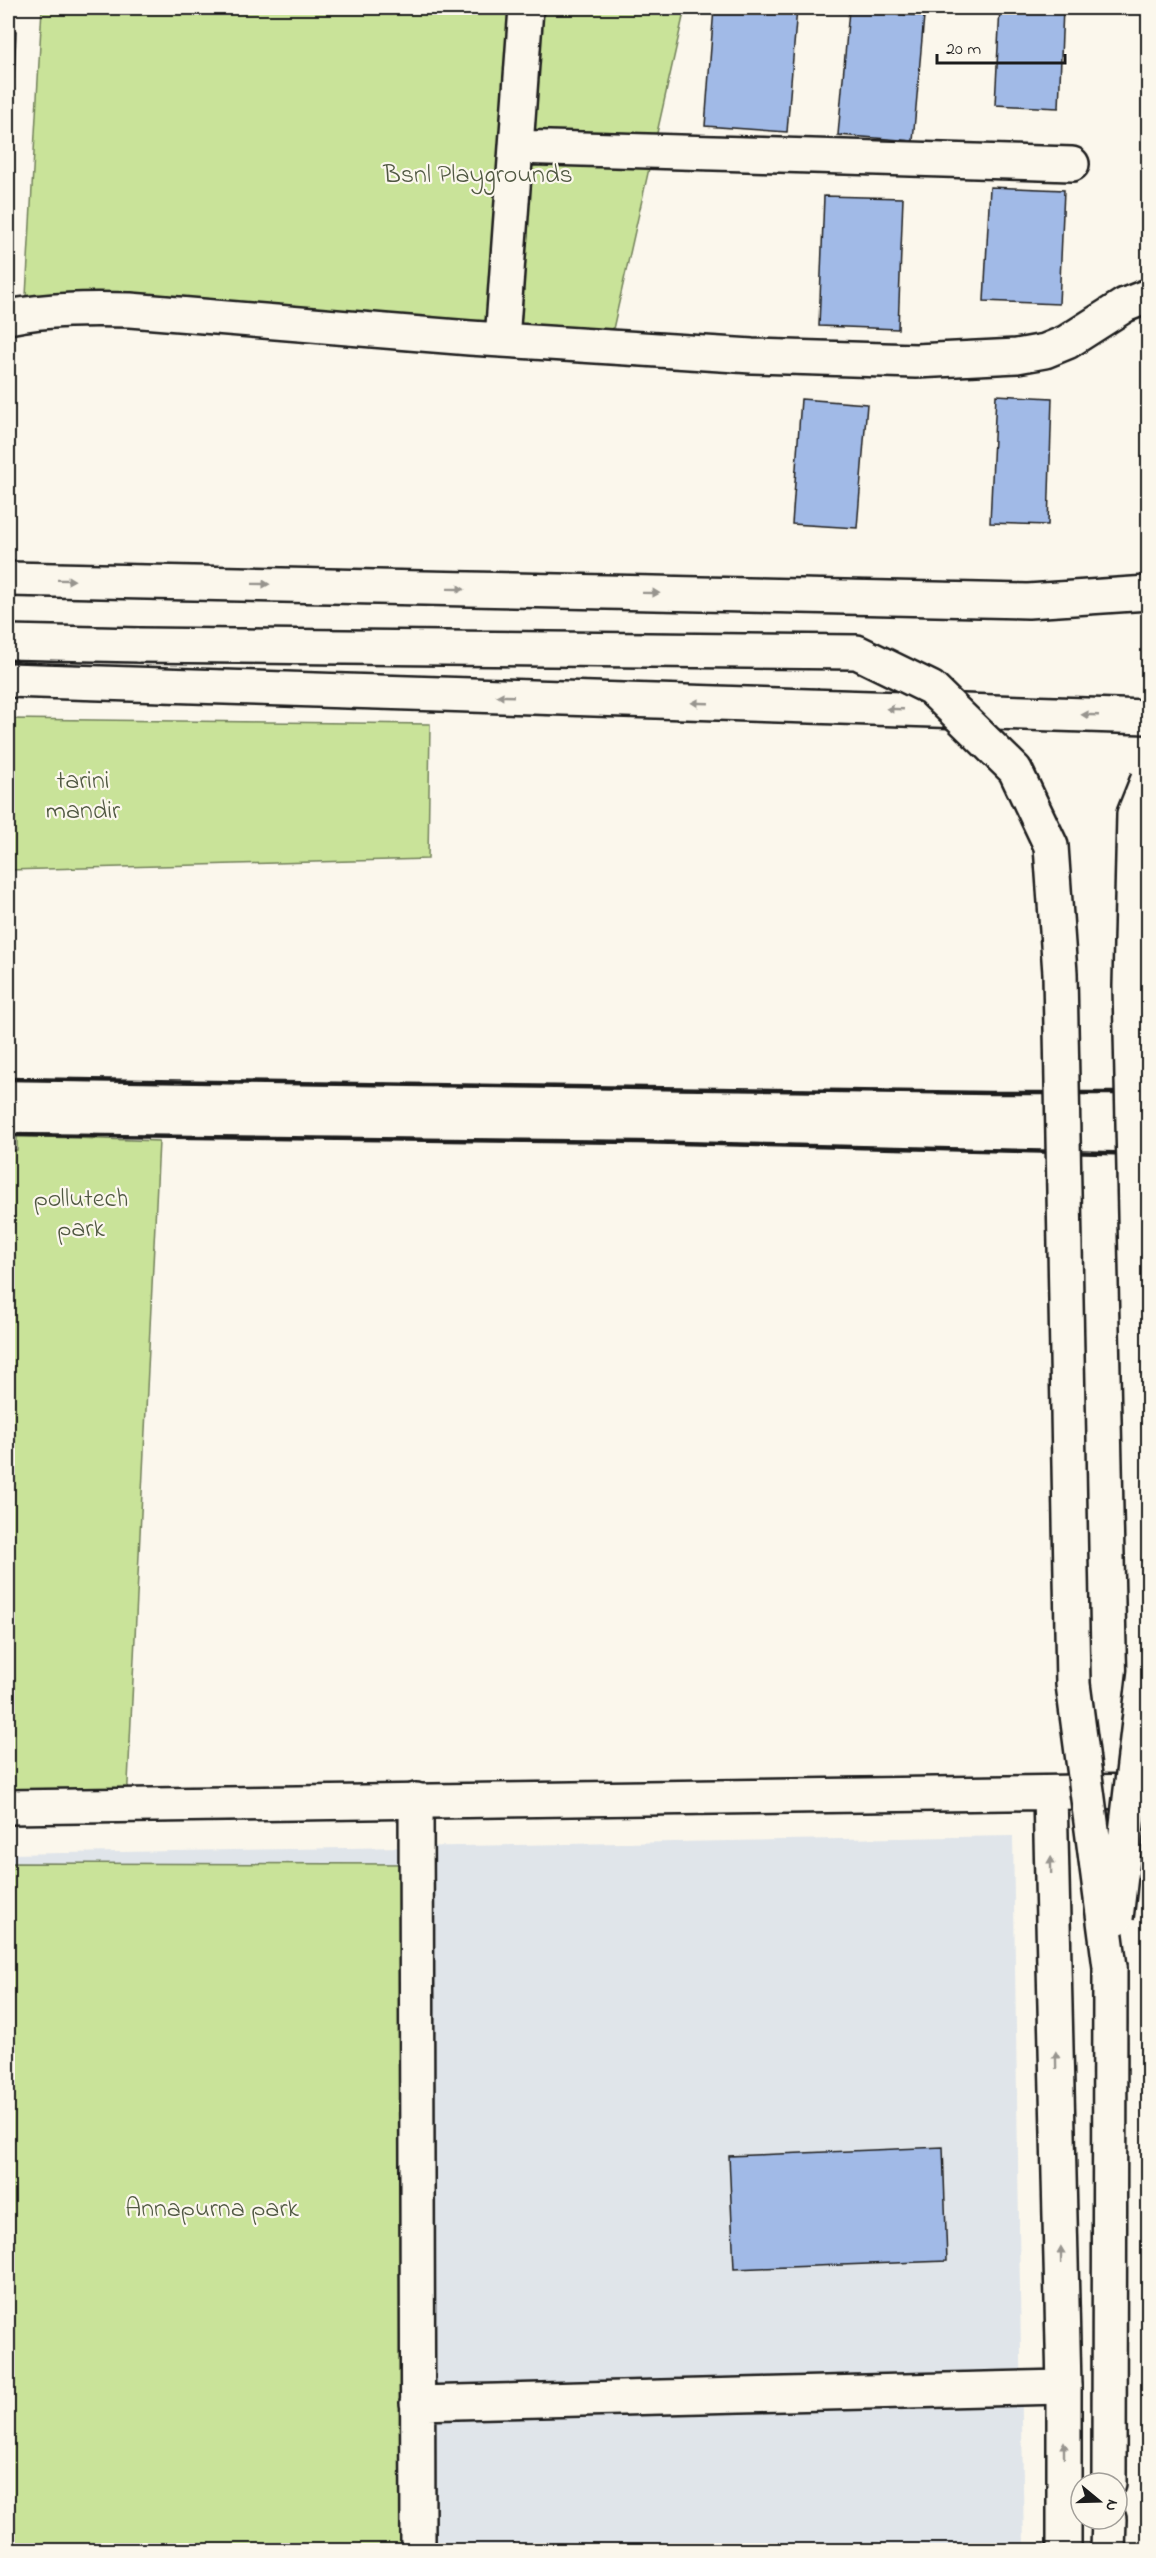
<svg xmlns="http://www.w3.org/2000/svg" width="1156" height="2558" font-family="'Indie Flower',sans-serif">
<rect width="100%" height="100%" fill="#fbf7ec"/>
<filter id="ink" filterUnits="userSpaceOnUse"><feTurbulence type="fractalNoise" baseFrequency=".0167" numOctaves="2"/><feDisplacementMap in="SourceGraphic" scale="12" xChannelSelector="R" yChannelSelector="G"/><feConvolveMatrix kernelMatrix="1 2 1 2 8 2 1 2 1" color-interpolation-filters="sRGB"/></filter>
<g filter="url(#ink)">
<path fill="#e0e5ea" d="M1013,1836L1024,2550H8V1854Z"/>
<path fill="#c9e399" stroke="#72805a" stroke-width="1.5" d="M42,8H685L609,347L25,314Z
M8,719L430,724L428,859L8,870Z
M17,1136L159,1141L127,1803L8,1805V1150H17Z
M8,1863L414,1864L417,2550H8Z"/>
<path fill="#a1bae7" stroke="#1c1c1c" stroke-width="1.5" d="M714,8H797L787,132L705,126Z
M1000,8H1063L1059,108L995,105Z
M849,10L924,16L913,141L838,135Z
M8,31H16L14,78H8Z
M990,187L1064,190L1059,304L984,301Z
M824,196L903,198L898,329L819,326Z
M996,395L1052,398L1048,525L990,523Z
M801,399L867,404L857,528L792,524Z
M943,2147L947,2261L734,2269L729,2156Z"/>
<g fill="none" stroke-linecap="round" stroke-linejoin="round">
<defs>
<path id="street" d="M516,147L1072,164
M8,317C49,309 88,309 130,310L470,338L752,356L916,361L1017,356L1045,351L1067,342L1125,305L1148,296
M502,340L526,8
M416,1800L418,2550
M417,2403L1064,2387"/>
<path id="secondary" d="M8,579L1028,601L1148,593
M8,642L139,645
M8,680L1148,717
M1050,1794L1064,2387V2550
M8,1807L1148,1791
M1109,2483L1110,1967
M1108,2550L1109,2519"/>
</defs>
<use href="#street" stroke="#1c1c1c" stroke-width="38"/>
<use href="#secondary" stroke="#1c1c1c" stroke-width="38"/>
<use href="#street" stroke="#fbf7ec" stroke-width="33"/>
<use href="#secondary" stroke="#fbf7ec" stroke-width="33"/>
<path stroke="#1c1c1c" stroke-width="4.5" d="M8,1079L991,1093H1148
M8,1135L638,1142L1148,1154"/>
<defs>
<path id="secondary-bridge" d="M139,645L857,652L931,688L1015,770L1051,846L1060,973L1073,1684L1110,1967
M1116,1918L1145,1671L1130,986L1134,814L1148,779"/>
</defs>
<use href="#secondary-bridge" stroke="#1c1c1c" stroke-width="38" stroke-linecap="butt"/>
<use href="#secondary-bridge" stroke="#fbf7ec" stroke-width="33"/>
</g>
<defs><path id="oneway-solid" d="M-6-.8H1V-3.2L6.5 0L1 3.2V.8H-6Z" transform="scale(1.5)"/></defs>
<g fill="#97948e">
<use href="#oneway-solid" transform="translate(66 580) rotate(1)"/>
<use href="#oneway-solid" transform="translate(261 584) rotate(1)"/>
<use href="#oneway-solid" transform="translate(456 589) rotate(1)"/>
<use href="#oneway-solid" transform="translate(651 593) rotate(1)"/>
<use href="#oneway-solid" transform="translate(505 696) rotate(-178)"/>
<use href="#oneway-solid" transform="translate(700 703) rotate(-178)"/>
<use href="#oneway-solid" transform="translate(895 709) rotate(-178)"/>
<use href="#oneway-solid" transform="translate(1090 715) rotate(-178)"/>
<use href="#oneway-solid" transform="translate(1051 1865) rotate(-91)"/>
<use href="#oneway-solid" transform="translate(1056 2060) rotate(-91)"/>
<use href="#oneway-solid" transform="translate(1061 2255) rotate(-91)"/>
<use href="#oneway-solid" transform="translate(1064 2450) rotate(-90)"/>
</g>
</g>
<g text-anchor="middle" stroke-width="4.5" stroke-linejoin="round" paint-order="stroke">
<g font-size="26" fill="#505842" stroke="#fbf7ec">
<text x="478" y="182">Bsnl Playgrounds</text>
<text x="83" y="788">tarini<tspan x="83" dy="30">mandir</tspan></text>
<text x="81" y="1206">pollutech<tspan x="81" dy="30">park</tspan></text>
<text x="212" y="2216">Annapurna park</text>
</g>
</g>
<rect width="1156" height="2558" fill="none" stroke="#fbf7ec" stroke-width="30"/>
<rect x="15" y="15" width="1126" height="2528" fill="none" stroke="#1c1c1c" stroke-width="2" filter="url(#ink)"/>
<g transform="translate(1099 2501) rotate(109)"><circle r="28" fill="#fbf7ec" stroke="#a29f99" stroke-width="1.5"/>
<path d="M0-4.5L10 22L0 15L-10 22Z" fill="#1c1c1c"/>
<text y="-9" font-size="16" font-weight="bold" text-anchor="middle" fill="#1c1c1c">N</text>
</g>
<path d="M937 54v9h128v-9" fill="none" stroke="#1c1c1c" stroke-width="3"/>
<text x="946" y="54" font-size="18" fill="#1c1c1c" stroke="#fbf7ec" stroke-width="4.5" paint-order="stroke">20 m</text>
</svg>
